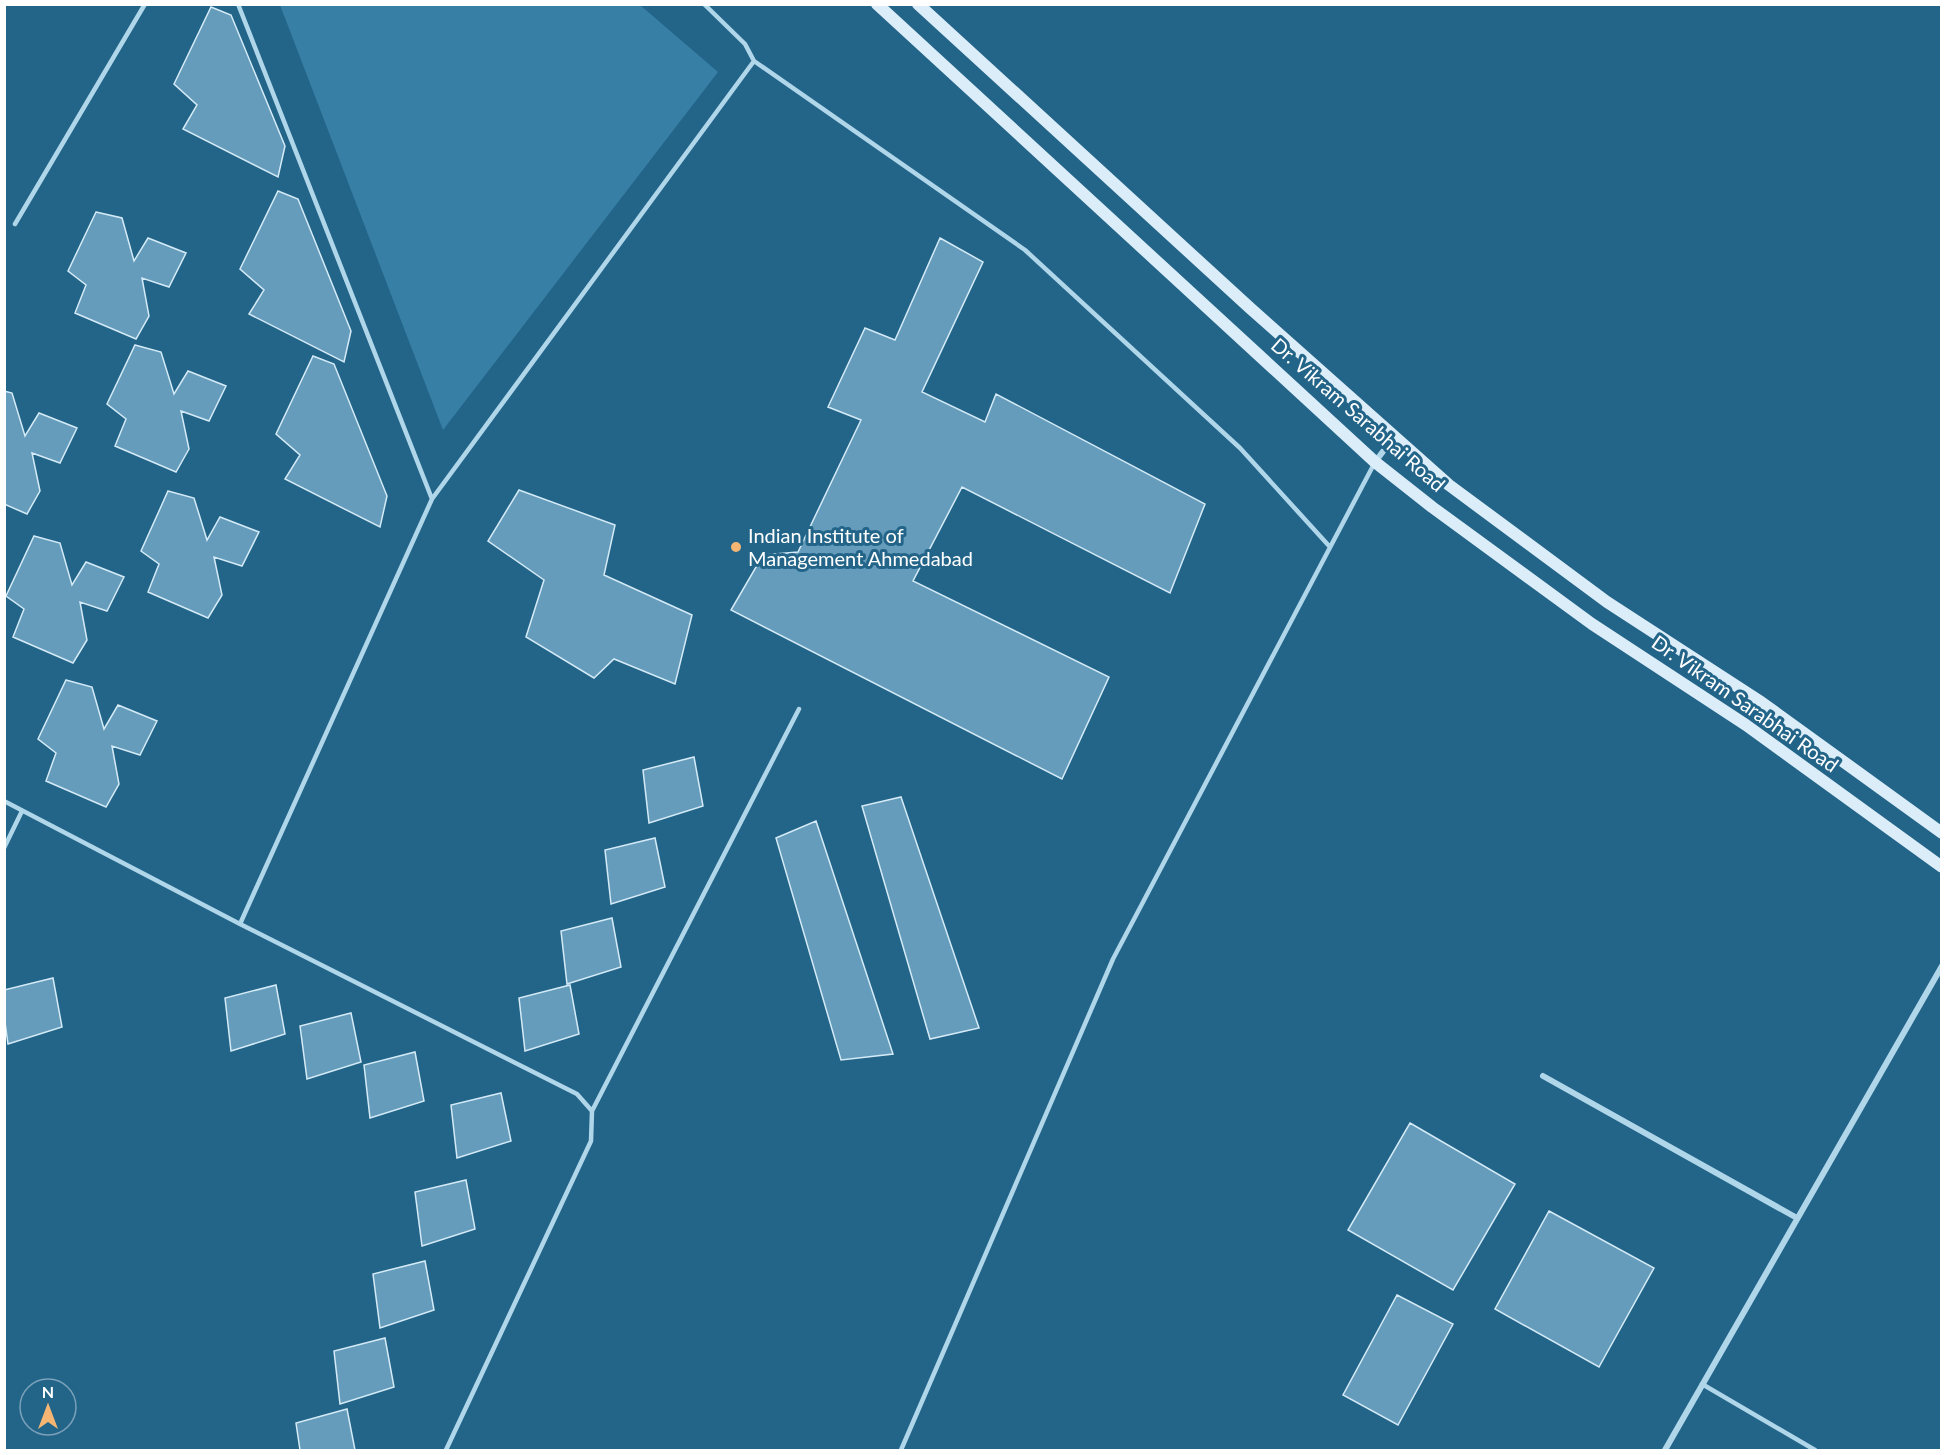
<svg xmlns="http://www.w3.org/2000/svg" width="1946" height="1455" font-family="Lato,sans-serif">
<rect width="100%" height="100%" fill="#236489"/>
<path fill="#387fa6" d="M280,5H640L718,72L443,430Z"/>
<path fill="#659cbb" stroke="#d4ebf7" stroke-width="1.5" d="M211,7L231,15L285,146L278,177L183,129L197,105L174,84Z
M278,191L298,199L351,331L344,362L249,314L264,290L240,269Z
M96,212L122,218L134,261L148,238L186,253L169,287L142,278L149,316L136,339L75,313L86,285L68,271Z
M940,238L983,262L922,392L985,422L996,394L1205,504L1170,593L962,487L913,581L1109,677L1062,779L731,610L763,555L798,552L861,420L828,407L865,328L895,340Z
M135,345L161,352L174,394L188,371L226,386L209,421L181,411L189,449L176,472L115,446L126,419L107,404Z
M313,356L334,364L387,496L380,527L285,479L300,455L276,434Z
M4,391L12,393L25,436L39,413L77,428L60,463L32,453L40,491L27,514L4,504Z
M519,490L615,525L604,575L692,615L675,684L614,659L594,678L526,637L544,580L488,541Z
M168,491L194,498L207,540L220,517L259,532L242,566L214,557L222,595L208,618L148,592L159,564L141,551Z
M34,536L60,543L72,585L86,562L124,577L107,611L80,602L87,640L73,663L13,637L24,609L6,596Z
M66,680L92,687L104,729L118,705L157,721L140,755L112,746L119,784L106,807L46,781L56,753L38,739Z
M694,757L703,806L649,823L643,770Z
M901,797L979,1028L930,1039L862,806Z
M816,821L893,1054L841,1060L776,838Z
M655,838L665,887L611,904L605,850Z
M612,918L621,967L567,984L561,931Z
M53,978L62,1027L8,1044L4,1015V990Z
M276,985L285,1034L231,1051L225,998Z
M570,985L579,1034L525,1051L519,998Z
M351,1013L361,1062L307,1079L300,1026Z
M415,1052L424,1101L370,1118L364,1065Z
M501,1093L511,1141L457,1158L451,1105Z
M1410,1123L1515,1184L1453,1290L1348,1230Z
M466,1180L475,1229L422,1246L415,1192Z
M1549,1211L1654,1268L1599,1367L1495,1309Z
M425,1261L434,1310L380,1328L373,1274Z
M1397,1295L1453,1324L1398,1425L1343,1395Z
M385,1338L394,1387L340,1404L334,1351Z
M347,1409L355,1450H300L296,1423Z"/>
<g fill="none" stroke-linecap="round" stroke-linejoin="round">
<path stroke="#b0d6ea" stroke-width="4.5" d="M238,4L432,499L754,61L745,44L704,4
M754,61L1025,250L1240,448L1330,547
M15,224L145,4
M4,801L240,924L577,1094L592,1111L591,1141L446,1450
M4,848L22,811
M240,924L432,499
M592,1111L799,709
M1702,1384L1815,1450
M901,1450L1113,959L1374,464"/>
<path stroke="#b0d6ea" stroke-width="6" d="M1375,462L1394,437
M1543,1076L1797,1218
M1665,1450L1942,966"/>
<path stroke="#dbedf8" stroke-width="12" d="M877,4L1375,462L1432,507L1592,624L1746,725L1942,867
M918,4L1250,308L1449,485L1607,602L1761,702L1942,833"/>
</g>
<circle fill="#f5b673" stroke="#236489" stroke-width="2" cx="736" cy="547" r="6"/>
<g text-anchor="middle" stroke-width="6" stroke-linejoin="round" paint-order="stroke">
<g font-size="20" fill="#fff" stroke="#236489">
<text transform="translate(1358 415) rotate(41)" y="7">Dr. Vikram Sarabhai Road</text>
<text transform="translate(1745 704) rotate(35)" y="7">Dr. Vikram Sarabhai Road</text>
</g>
<g font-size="20" fill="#fff" stroke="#236489" text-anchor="start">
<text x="748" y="543">Indian Institute of<tspan x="748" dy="23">Management Ahmedabad</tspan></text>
</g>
</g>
<rect width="1946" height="1455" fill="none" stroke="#ffffff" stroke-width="12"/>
<g transform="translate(48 1407)"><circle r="28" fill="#236489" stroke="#7ba2b8" stroke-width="1.5"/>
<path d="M0-4.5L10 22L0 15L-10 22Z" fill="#f5b673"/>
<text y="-9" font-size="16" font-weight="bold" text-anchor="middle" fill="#ffffff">N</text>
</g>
</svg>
